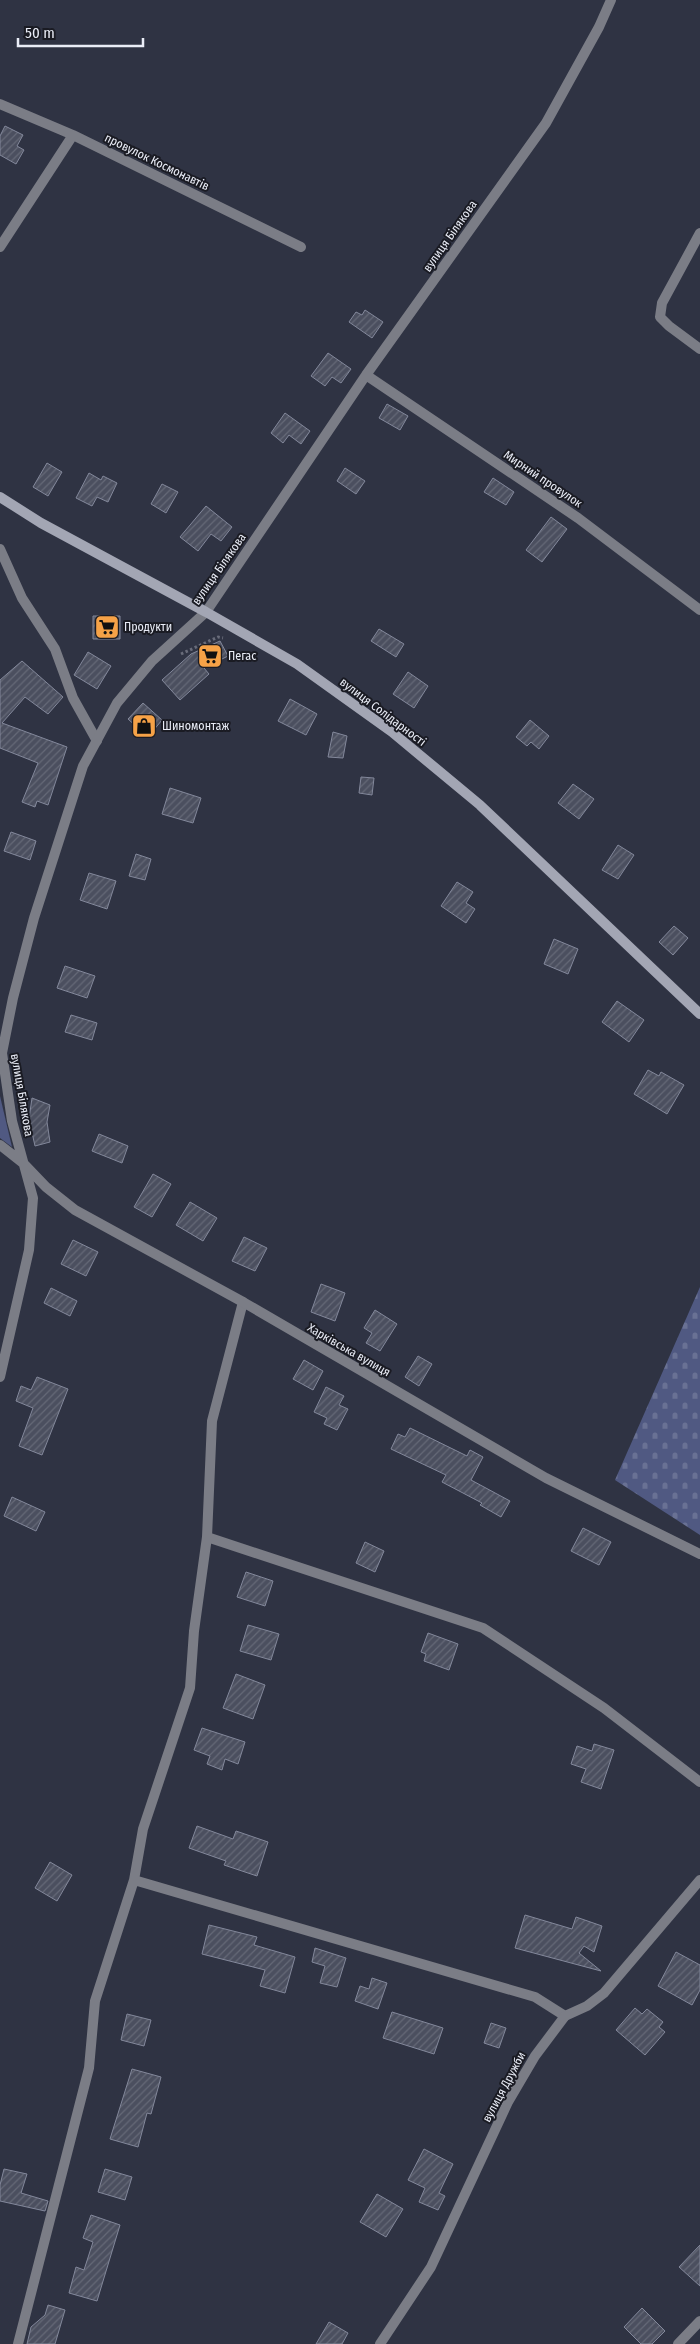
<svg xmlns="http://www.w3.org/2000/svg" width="700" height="2344" font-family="'Fira Sans Condensed',sans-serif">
<defs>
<pattern id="cemetery-stones" width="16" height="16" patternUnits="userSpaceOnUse" patternTransform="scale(1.25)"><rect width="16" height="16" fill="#505982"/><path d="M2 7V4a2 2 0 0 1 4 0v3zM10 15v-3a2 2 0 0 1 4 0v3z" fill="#697194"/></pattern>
<pattern id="building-hatch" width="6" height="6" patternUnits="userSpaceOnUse" patternTransform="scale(1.25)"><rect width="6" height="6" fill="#4b4f5f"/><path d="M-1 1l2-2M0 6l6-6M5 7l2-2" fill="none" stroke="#656977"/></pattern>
</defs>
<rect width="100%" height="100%" fill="#2f3343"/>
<path fill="#505982" d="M0,1096L12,1147L0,1138Z"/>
<path fill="url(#cemetery-stones)" d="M700,1287V1535L615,1480Z"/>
<path fill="url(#building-hatch)" stroke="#83889b" d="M5,126L23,135L17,146L24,150L16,164L0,155V136Z
M365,310L383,322L372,338L349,322L356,312L362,315Z
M328,353L351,369L341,383L332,377L325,386L311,376Z
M387,404L408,416L400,430L379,418Z
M285,413L310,431L301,444L289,435L283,443L271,433Z
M47,463L62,472L48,496L33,487Z
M345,468L365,481L356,494L337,481Z
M89,473L101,480L103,476L117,483L108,502L97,497L92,506L76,498Z
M493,478L514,492L506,505L484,492Z
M162,484L178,492L166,513L151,504Z
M206,506L232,527L221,541L211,534L198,551L180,537Z
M551,517L567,529L542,562L526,550Z
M93,616H120V639H93Z
M379,629L404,644L396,657L371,641Z
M220,641L228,656L204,668L209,674L180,700L162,680L191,654Z
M88,652L111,666L97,689L74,675Z
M22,661L63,697L48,714L25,697L2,723L67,747L48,805L37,801L35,807L22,802L38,763L0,748V680Z
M408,672L428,686L414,708L393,694Z
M290,699L317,714L306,735L278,721Z
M143,703L162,720L148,737L128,719Z
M530,720L549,736L539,749L531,742L527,746L516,737Z
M333,732L347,736L343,758L328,757Z
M361,777L374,778L372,795L359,793Z
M573,784L594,799L579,819L558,803Z
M170,788L201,798L193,823L162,814Z
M11,832L36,841L30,860L4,851Z
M618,845L634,855L618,879L602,870Z
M136,854L151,859L145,880L129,876Z
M89,873L116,881L107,909L80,900Z
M457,882L473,892L466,903L475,909L466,923L441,906Z
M674,926L688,938L673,955L659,942Z
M554,939L578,949L568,974L544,964Z
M65,966L95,976L87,998L57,988Z
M617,1001L644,1020L629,1042L602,1022Z
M71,1015L97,1023L92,1040L65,1032Z
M648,1070L659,1076L661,1072L684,1085L667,1114L634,1094Z
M32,1098L50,1105L47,1122L50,1142L35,1146L29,1119Z
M99,1134L128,1146L122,1163L92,1151Z
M153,1174L171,1184L152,1217L134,1207Z
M190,1202L217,1218L203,1241L176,1225Z
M244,1237L267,1248L255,1271L232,1261Z
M73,1240L98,1252L86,1276L61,1264Z
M321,1284L345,1293L335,1321L311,1312Z
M51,1288L77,1301L70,1316L44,1303Z
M375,1310L397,1324L380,1351L366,1343L372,1333L364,1328Z
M418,1356L432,1364L419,1386L405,1377Z
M304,1360L323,1371L313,1390L293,1379Z
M37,1377L68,1389L42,1455L19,1446L33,1408L16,1401L21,1386L31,1390Z
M326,1387L344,1396L339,1405L348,1409L337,1430L324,1424L327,1418L314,1412Z
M410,1428L467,1456L470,1450L483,1457L471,1480L510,1501L501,1517L480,1505L482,1503L442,1482L446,1475L391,1449L398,1434L405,1437Z
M12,1497L45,1512L36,1531L4,1516Z
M583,1528L611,1542L599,1565L571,1551Z
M365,1542L384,1551L375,1572L356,1563Z
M246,1572L273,1581L265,1606L237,1597Z
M248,1625L279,1634L271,1660L240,1651Z
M428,1633L458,1644L449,1670L424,1661L426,1654L421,1652Z
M236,1674L265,1685L253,1719L223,1708Z
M202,1728L245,1742L238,1764L225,1759L222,1770L207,1764L210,1756L194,1750Z
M594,1744L614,1750L601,1789L581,1782L586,1769L571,1764L577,1746L592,1751Z
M197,1826L233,1839L236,1831L268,1842L257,1876L224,1865L226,1861L189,1848Z
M50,1862L72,1875L57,1901L35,1888Z
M525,1915L572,1929L576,1917L602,1926L594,1952L584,1946L579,1953L601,1971L515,1948Z
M209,1925L257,1937L254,1945L295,1957L285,1993L260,1986L265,1970L202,1954Z
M315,1948L346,1958L337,1987L320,1983L325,1966L312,1962Z
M676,1952L700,1965V1990L692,2005L658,1986Z
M372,1978L387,1983L378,2009L355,2001L360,1986L369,1989Z
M635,2008L642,2014L647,2009L663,2022L659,2027L665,2032L645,2055L616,2030Z
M392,2012L443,2028L434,2054L383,2038Z
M127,2014L151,2020L144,2046L121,2040Z
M491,2023L506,2028L499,2048L484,2043Z
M132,2069L161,2077L151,2114L147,2113L138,2147L110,2139Z
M424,2149L453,2164L439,2193L445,2196L438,2210L419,2202L425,2188L408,2180Z
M4,2169L27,2174L21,2193L48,2201L45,2211L0,2201V2185Z
M105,2169L132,2177L125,2200L98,2192Z
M377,2194L403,2209L386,2237L360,2222Z
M91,2215L120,2225L97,2301L69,2293L76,2267L84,2270L93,2242L83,2238Z
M700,2245V2286L679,2267Z
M48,2305L65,2310L55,2344H27L31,2327L45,2315Z
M642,2308L665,2331L652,2344H641L624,2327Z
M329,2322L348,2333L342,2344H316Z"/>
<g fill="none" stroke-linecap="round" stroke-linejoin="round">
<path stroke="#696c7a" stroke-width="3" stroke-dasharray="2.5 2.5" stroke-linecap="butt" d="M181,654L218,637L223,638"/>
<path stroke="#7b7d86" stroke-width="10" d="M0,549L22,598L55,649L73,698L97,741
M207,1537L483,1628L604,1708L700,1782
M134,1880L535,1997L565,2016
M18,2344L89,2068L95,2001L134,1880L143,1829L190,1688L194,1631L207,1537L212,1421L243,1302"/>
<path stroke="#7b7d86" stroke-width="10" d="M0,104L73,135L301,247
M700,233L662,303L660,317L669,326L700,349
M0,247L73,135
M366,375L578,518L700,610
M0,1145L23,1163L46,1187L75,1210L243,1302L546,1478L700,1554
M0,1377L29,1250L33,1198L12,1121L2,1053L13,998L34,918L83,766L117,703L152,661L206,612L366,375L546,123L599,27L611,0
M380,2344L431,2267L508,2102L535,2056L565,2016L587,2006L604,1993L700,1880
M678,2344L700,2321"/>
<path stroke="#a3a6b4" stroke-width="10" d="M0,497L41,523L206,612L297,664L392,732L480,805L700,1014"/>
</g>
<defs>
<symbol id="supermarket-square" viewBox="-11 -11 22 22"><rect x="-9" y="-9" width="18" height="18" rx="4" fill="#f6a247" stroke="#1a1b23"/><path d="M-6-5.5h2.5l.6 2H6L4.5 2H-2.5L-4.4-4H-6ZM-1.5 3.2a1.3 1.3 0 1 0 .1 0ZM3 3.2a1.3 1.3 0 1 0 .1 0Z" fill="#111"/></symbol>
<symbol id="shop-square" viewBox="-11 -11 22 22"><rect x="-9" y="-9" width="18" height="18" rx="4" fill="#f6a247" stroke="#1a1b23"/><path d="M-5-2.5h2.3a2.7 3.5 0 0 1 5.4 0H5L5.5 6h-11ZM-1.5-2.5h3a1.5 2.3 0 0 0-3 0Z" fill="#111"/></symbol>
</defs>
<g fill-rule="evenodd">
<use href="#supermarket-square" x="93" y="613" width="28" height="28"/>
<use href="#supermarket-square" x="196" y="642" width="28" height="28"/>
<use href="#shop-square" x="130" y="712" width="28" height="28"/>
</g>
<g text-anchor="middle" stroke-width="4" stroke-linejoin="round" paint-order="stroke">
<g font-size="12" fill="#eaedf7" stroke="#1a1b23">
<text transform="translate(157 162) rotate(26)" y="4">провулок Космонавтів</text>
<text transform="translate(450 236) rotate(-55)" y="4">вулиця Білякова</text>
<text transform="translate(543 479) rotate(34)" y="4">Мирний провулок</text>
<text transform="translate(219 569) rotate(-55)" y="4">вулиця Білякова</text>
<text transform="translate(383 712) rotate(37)" y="4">вулиця Солідарності</text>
<text transform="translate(22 1095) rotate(80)" y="4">вулиця Білякова</text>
<text transform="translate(349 1350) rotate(30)" y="4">Харківська вулиця</text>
<text transform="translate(504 2087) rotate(-62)" y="4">вулиця Дружби</text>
</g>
<g font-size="12" fill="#eaedf7" stroke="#1a1b23" text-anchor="start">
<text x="124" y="631">Продукти</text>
<text x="228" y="660">Пегас</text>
<text x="162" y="730">Шиномонтаж</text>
</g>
</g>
<path d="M18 38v8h125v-8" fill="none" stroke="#eaedf7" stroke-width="2.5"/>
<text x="25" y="38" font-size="15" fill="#eaedf7" stroke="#1a1b23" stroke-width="4" paint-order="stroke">50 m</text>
</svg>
